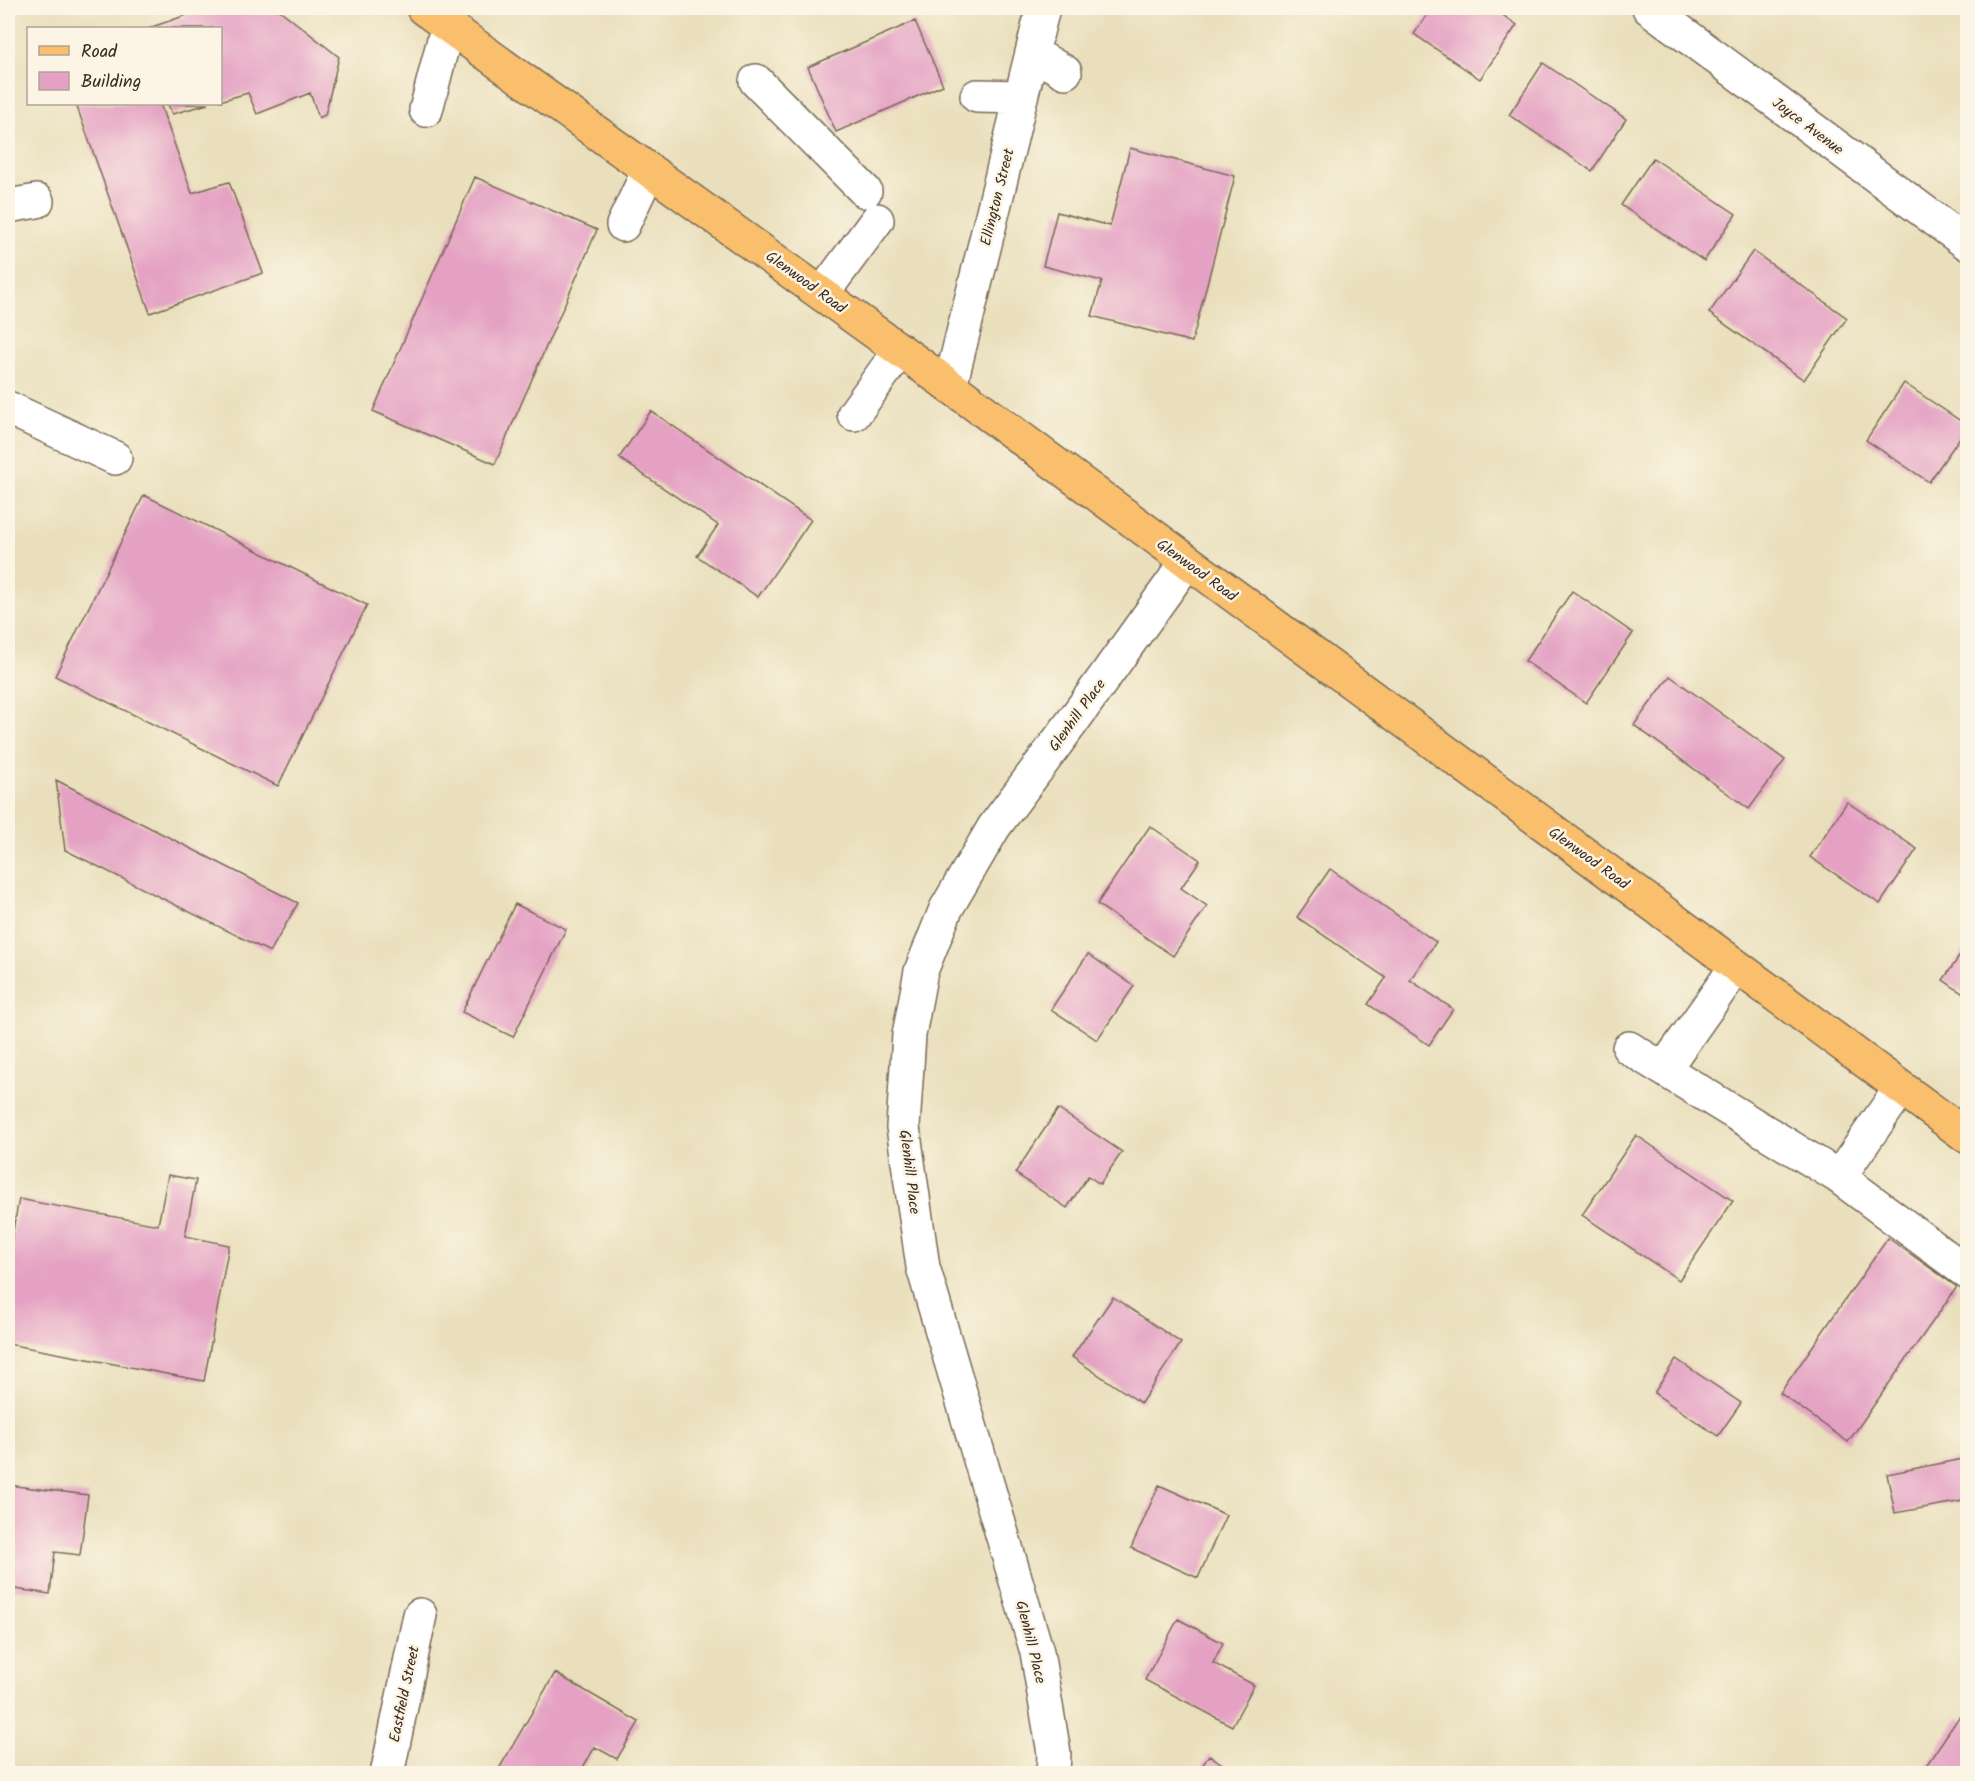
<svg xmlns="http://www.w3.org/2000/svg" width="1975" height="1781" font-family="Kalam,sans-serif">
<rect width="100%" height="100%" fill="#fcf5e5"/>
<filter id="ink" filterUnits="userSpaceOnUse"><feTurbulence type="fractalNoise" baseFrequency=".0167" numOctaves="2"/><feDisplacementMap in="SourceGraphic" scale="12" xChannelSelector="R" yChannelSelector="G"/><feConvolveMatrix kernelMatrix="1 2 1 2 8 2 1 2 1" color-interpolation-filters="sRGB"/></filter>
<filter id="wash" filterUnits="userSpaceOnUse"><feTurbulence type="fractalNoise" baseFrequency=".008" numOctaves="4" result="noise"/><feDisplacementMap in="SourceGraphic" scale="24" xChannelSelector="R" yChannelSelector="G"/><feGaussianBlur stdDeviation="1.35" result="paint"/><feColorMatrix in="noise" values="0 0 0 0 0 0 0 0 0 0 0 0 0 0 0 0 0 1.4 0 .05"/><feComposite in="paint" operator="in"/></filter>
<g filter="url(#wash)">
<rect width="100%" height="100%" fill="#e9dfbc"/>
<g id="blocks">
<path fill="#e4a1c3" d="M207,8H277L339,57L325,115L319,118L310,93L257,114L248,93L220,101V28H149Z
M1432,8H1492L1517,25L1480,79L1414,34Z
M915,21L943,85L836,132L808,67Z
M1543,63L1626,119L1592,171L1509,115Z
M76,104H160L192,193L229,182L263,273L150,313Z
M168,104H208L172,114Z
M1130,148L1235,176L1192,342L1092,316L1102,281L1043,266L1057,212L1110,226Z
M1653,158L1736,214L1704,261L1621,205Z
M475,177L597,230L495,464L373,411Z
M1753,251L1847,318L1804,380L1709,313Z
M1904,383L1968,426L1929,482L1866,440Z
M651,411L811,520L758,597L697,556L718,525L619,458Z
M144,495L367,605L278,786L55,676Z
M1572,591L1633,633L1586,703L1525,661Z
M1670,676L1785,760L1749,809L1634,725Z
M56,780L298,903L270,952L65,850Z
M1847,802L1917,849L1880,904L1810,857Z
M1150,826L1200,860L1181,888L1207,906L1173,956L1097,904Z
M1330,869L1436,942L1410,980L1453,1009L1429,1045L1368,1004L1386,978L1297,917Z
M515,904L566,929L513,1037L462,1012Z
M1968,944V997L1943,980Z
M1088,954L1134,986L1097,1040L1051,1009Z
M1058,1109L1122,1152L1100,1184L1088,1176L1067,1208L1015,1173Z
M1636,1135L1733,1201L1679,1280L1582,1215Z
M168,1175L196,1180L185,1236L229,1245L204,1381L8,1344V1241H11L19,1199L158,1225Z
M1888,1238L1957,1287L1848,1442L1780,1393Z
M1113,1297L1181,1343L1141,1403L1072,1357Z
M1676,1359L1741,1403L1718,1436L1654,1393Z
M1968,1458V1500L1895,1513L1887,1474Z
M8,1485L88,1495L80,1555L55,1552L50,1594L8,1588Z
M1159,1485L1226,1515L1198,1578L1131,1548Z
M1178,1619L1223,1643L1213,1663L1254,1685L1232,1726L1145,1680Z
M555,1673L639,1722L617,1759L595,1747L579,1774H496Z
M1959,1717L1968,1723V1774H1934L1925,1767Z
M1209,1755L1237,1774H1197Z"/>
</g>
</g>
<g filter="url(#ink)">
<use href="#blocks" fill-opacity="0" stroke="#786955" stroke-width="1.5"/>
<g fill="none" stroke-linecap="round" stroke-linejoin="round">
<defs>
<path id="minor" d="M1649,8L1968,244
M1032,53L1065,72
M756,81L865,191
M977,96L1021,97
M426,110L452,8
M8,206L37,201
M623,225L649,170
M822,294L877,220
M950,386L1043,8
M8,408L115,458
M854,414L900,350
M1629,1048L1839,1177L1968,1273
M1664,1069L1736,967
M1839,1177L1901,1088
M387,1774L420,1615
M1053,1774L1054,1753L1037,1652L923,1267L903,1127L909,1035L921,971L946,909L994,827L1073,721L1187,562"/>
<path id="major" d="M423,8L950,386L1968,1137"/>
</defs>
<use href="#minor" stroke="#786955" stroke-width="36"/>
<use href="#major" stroke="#786955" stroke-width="36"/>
<use href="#minor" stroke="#fff" stroke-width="33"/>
<use href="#major" stroke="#f9bf6d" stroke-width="33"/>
</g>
</g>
<g text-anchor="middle" stroke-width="5" stroke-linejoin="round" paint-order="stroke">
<g font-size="15" fill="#3b2a1e" stroke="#fcf5e5">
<text transform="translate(1808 126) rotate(37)" y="5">Joyce Avenue</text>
<text transform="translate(997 197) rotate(-76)" y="5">Ellington Street</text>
<text transform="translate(806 282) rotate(36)" y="5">Glenwood Road</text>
<text transform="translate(1197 570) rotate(36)" y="5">Glenwood Road</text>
<text transform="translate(1077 715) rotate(-54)" y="5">Glenhill Place</text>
<text transform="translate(1589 858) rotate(36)" y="5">Glenwood Road</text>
<text transform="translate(910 1172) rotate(83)" y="5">Glenhill Place</text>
<text transform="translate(1031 1642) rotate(76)" y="5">Glenhill Place</text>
<text transform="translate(404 1694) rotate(-78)" y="5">Eastfield Street</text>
</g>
</g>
<rect width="1975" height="1781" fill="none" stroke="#fcf5e5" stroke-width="30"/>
<rect x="27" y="27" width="195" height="78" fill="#fcf5e5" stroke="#afa495" stroke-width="1.5"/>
<rect x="39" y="46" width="30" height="9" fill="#f9bf6d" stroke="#afa495" stroke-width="1.5"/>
<text x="81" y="57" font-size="18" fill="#3b2a1e">Road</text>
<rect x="39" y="72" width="30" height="18" fill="#e4a1c3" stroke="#afa495" stroke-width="1.5"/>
<text x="81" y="87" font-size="18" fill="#3b2a1e">Building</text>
</svg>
